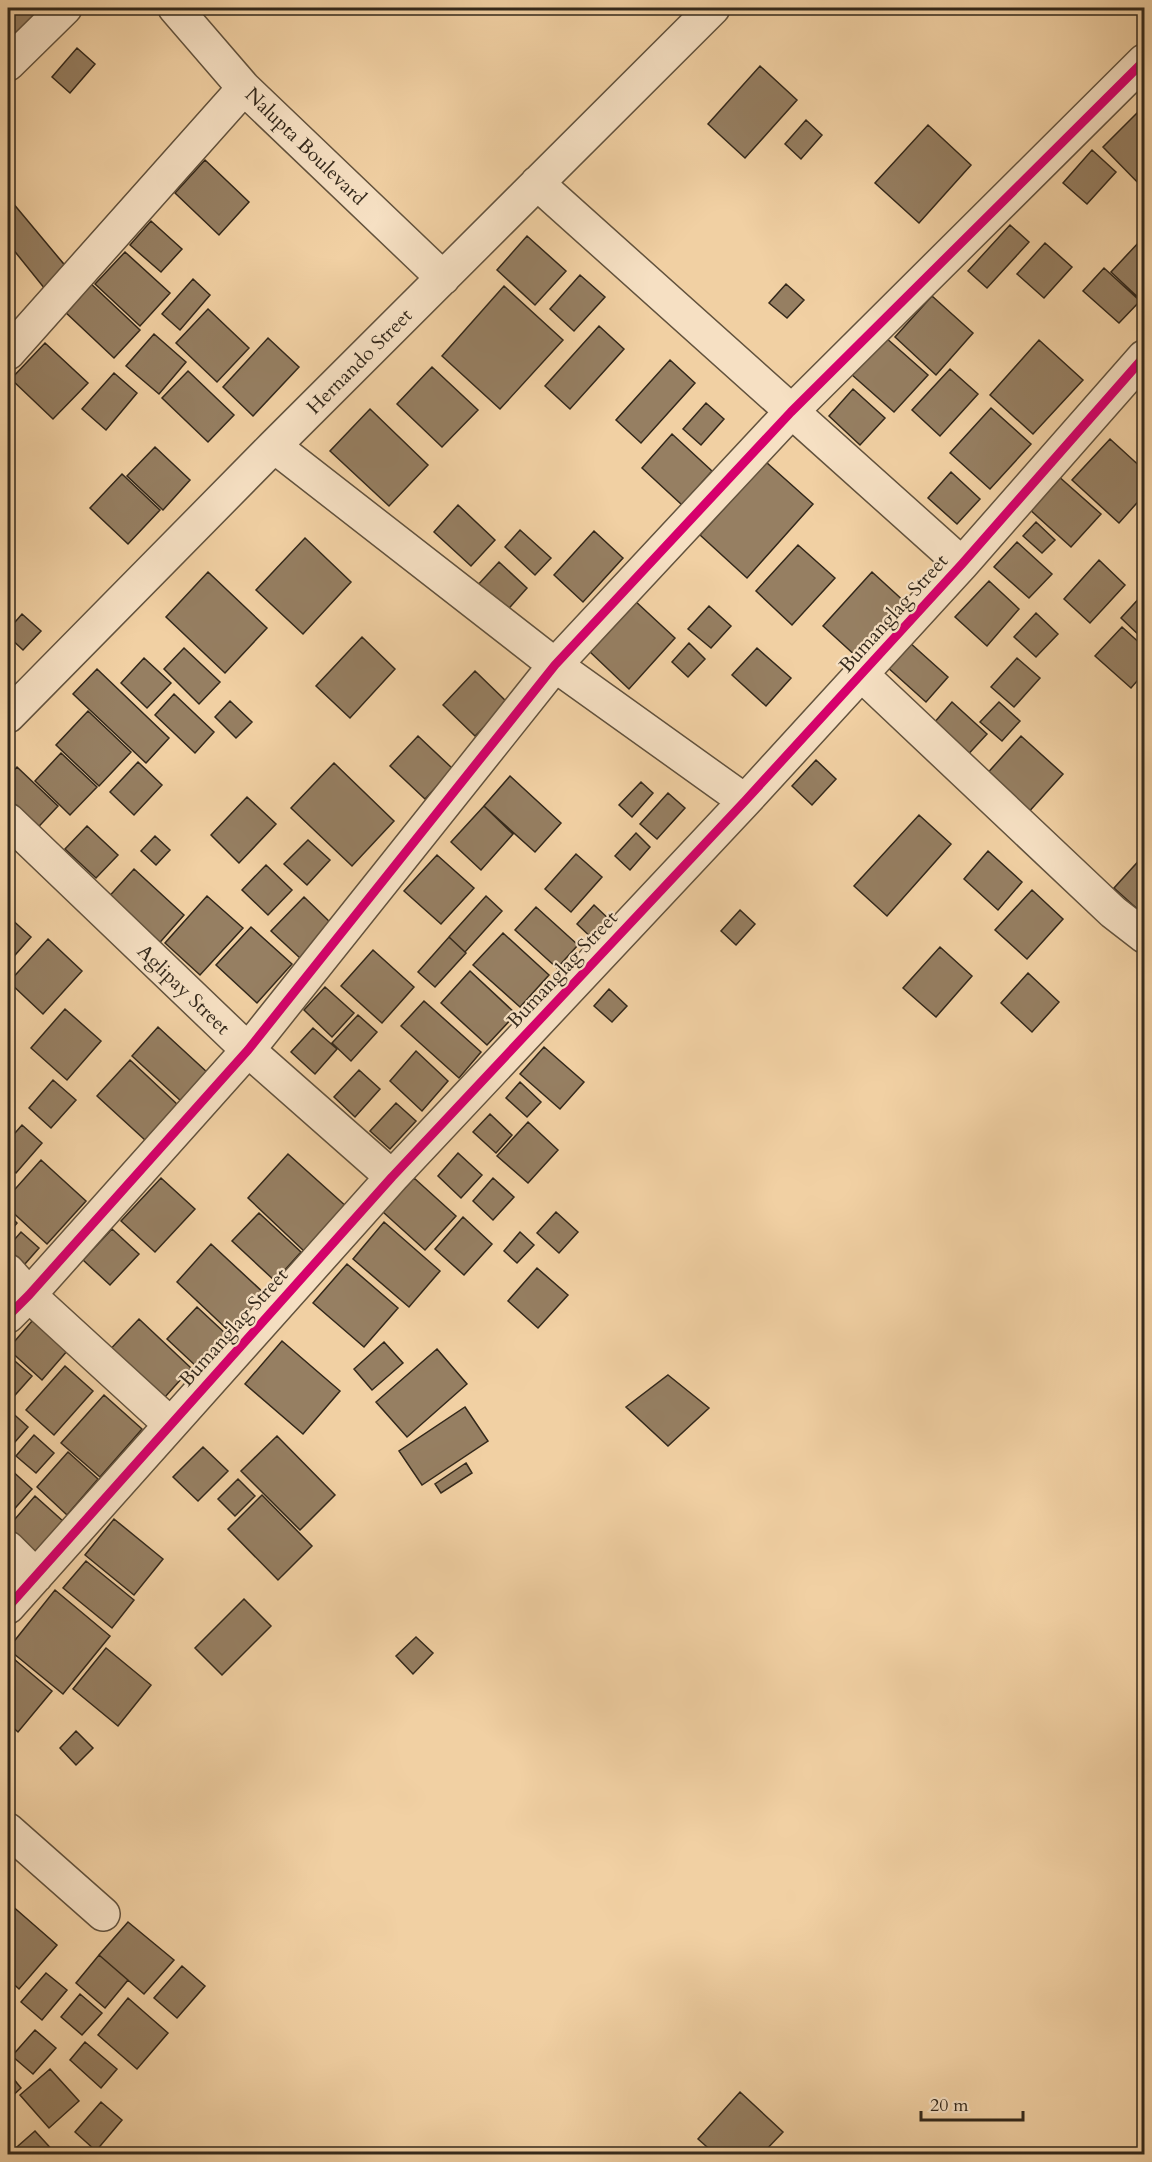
<svg xmlns="http://www.w3.org/2000/svg" width="1152" height="2162" font-family="Cardo,serif">
<rect width="100%" height="100%" fill="#f1d0a3"/>
<filter id="stains"><feTurbulence type="fractalNoise" baseFrequency=".00333" numOctaves="4"/><feColorMatrix values="0 0 0 0 .2 0 0 0 0 .09 0 0 0 0 .02 0 0 0 .5 -.17"/></filter>
<radialGradient id="worn" r=".72"><stop offset=".6" stop-color="#630" stop-opacity="0"/><stop offset="1" stop-color="#630" stop-opacity=".3"/></radialGradient>
<path fill="#967f62" stroke="#33281b" stroke-width="1.5" d="M8,8H52L8,53Z
M77,48L95,64L70,93L52,77Z
M760,66L797,100L745,158L708,124Z
M1144,106V189L1103,147Z
M806,120L822,135L801,159L785,144Z
M928,125L971,165L919,223L875,183Z
M1092,150L1116,172L1087,204L1063,183Z
M205,160L249,202L219,235L175,193Z
M12,202L68,269L45,289L8,243V206Z
M151,221L182,249L161,272L130,245Z
M1010,225L1029,242L987,288L968,271Z
M527,236L566,271L535,305L497,270Z
M1139,242L1144,247L1143,302L1111,272Z
M1045,243L1072,267L1044,298L1017,274Z
M125,252L170,293L140,326L95,284Z
M1104,268L1140,301L1119,323L1083,291Z
M580,275L605,297L574,331L550,309Z
M193,279L210,295L180,330L162,314Z
M89,282L140,330L114,358L63,310Z
M786,284L804,300L787,318L769,303Z
M504,286L563,340L500,409L442,356Z
M932,296L973,333L936,375L895,337Z
M208,309L249,348L217,382L176,343Z
M599,326L624,349L570,409L545,386Z
M154,334L186,362L159,394L126,366Z
M885,337L928,375L894,412L851,374Z
M268,338L299,367L253,416L223,387Z
M1039,340L1083,380L1033,434L990,395Z
M45,343L88,383L53,419L11,379Z
M670,360L695,383L641,443L616,420Z
M432,367L478,410L442,447L397,404Z
M950,369L978,394L940,436L912,410Z
M188,371L234,415L208,442L162,398Z
M114,373L137,393L106,430L82,409Z
M853,389L885,418L860,445L829,416Z
M706,403L724,419L701,445L683,429Z
M991,408L1031,444L990,489L950,453Z
M370,409L428,465L389,506L330,451Z
M672,434L712,471L682,505L642,468Z
M1110,439L1144,470V495L1119,523L1072,480Z
M155,447L190,480L163,510L127,476Z
M766,462L813,504L747,578L700,535Z
M951,472L980,499L957,524L928,498Z
M122,474L160,510L128,544L90,508Z
M1057,475L1101,514L1071,547L1028,508Z
M458,505L495,540L471,566L434,532Z
M1036,522L1055,540L1042,553L1023,536Z
M520,530L551,558L535,575L505,547Z
M594,531L623,558L583,602L554,575Z
M305,538L351,582L303,634L256,590Z
M1017,542L1052,574L1029,598L994,567Z
M798,545L835,578L792,625L756,591Z
M1099,560L1125,585L1090,623L1064,599Z
M499,562L527,588L504,614L476,587Z
M208,572L267,628L225,673L166,617Z
M872,572L907,604L858,658L823,626Z
M989,581L1019,609L987,646L955,617Z
M1144,593V640L1121,618Z
M634,600L675,638L629,689L589,651Z
M709,606L731,626L711,648L688,629Z
M1036,613L1058,634L1036,657L1014,637Z
M22,614L41,631L23,650L8,636V630Z
M1122,627L1144,647V673L1131,688L1095,656Z
M362,637L395,669L350,718L316,686Z
M909,642L948,677L926,702L886,666Z
M689,643L705,659L688,677L672,662Z
M184,648L220,682L199,704L164,669Z
M757,648L791,678L766,706L732,675Z
M144,658L171,683L147,708L121,683Z
M1017,658L1040,678L1014,707L991,687Z
M97,669L169,738L146,763L73,694Z
M475,671L508,703L475,736L443,705Z
M174,694L214,732L195,753L155,715Z
M230,701L252,722L236,738L215,717Z
M952,702L987,734L962,761L928,730Z
M999,702L1020,721L1002,741L980,722Z
M88,711L131,752L99,786L56,745Z
M418,736L453,769L425,799L390,766Z
M1021,736L1063,774L1026,815L984,777Z
M61,753L97,787L70,815L35,781Z
M816,760L836,779L812,805L792,786Z
M138,762L162,785L134,815L110,792Z
M334,763L394,821L352,866L291,808Z
M17,767L58,806L29,837L8,816V777Z
M510,776L561,823L535,852L484,806Z
M641,782L653,793L632,817L619,805Z
M668,793L685,808L657,839L640,824Z
M247,797L276,824L239,863L211,835Z
M484,806L513,834L481,870L451,842Z
M919,815L951,844L887,916L854,886Z
M87,826L118,855L96,878L65,849Z
M636,833L650,847L630,870L615,856Z
M155,836L170,850L156,865L141,851Z
M308,840L330,860L307,885L284,864Z
M988,851L1022,882L998,910L964,879Z
M576,854L602,877L571,912L545,889Z
M437,855L474,888L441,924L404,891Z
M1144,855V915L1114,888Z
M266,865L292,890L268,915L242,890Z
M134,869L184,915L155,948L105,901Z
M1032,890L1063,919L1027,959L995,930Z
M207,896L243,928L200,975L165,943Z
M486,896L502,911L465,952L449,937Z
M304,897L332,924L300,958L271,931Z
M594,905L612,922L595,941L577,924Z
M536,907L578,945L557,968L515,930Z
M740,910L755,924L736,945L721,931Z
M8,916L31,937L8,963Z
M251,927L292,964L257,1003L216,965Z
M503,933L549,975L520,1007L473,965Z
M449,937L466,953L435,987L418,972Z
M48,939L82,971L43,1014L9,982Z
M940,947L972,976L936,1017L903,988Z
M373,950L414,987L382,1023L341,986Z
M470,971L516,1014L487,1045L441,1003Z
M1028,973L1059,1002L1032,1032L1001,1003Z
M325,987L354,1013L332,1037L304,1010Z
M609,989L627,1006L612,1022L594,1006Z
M424,1001L481,1052L459,1078L401,1026Z
M65,1009L101,1041L67,1080L31,1048Z
M358,1015L377,1032L351,1061L332,1043Z
M158,1027L208,1073L182,1102L132,1056Z
M313,1028L337,1049L315,1074L291,1052Z
M544,1047L584,1082L560,1109L520,1074Z
M416,1051L448,1081L422,1111L390,1081Z
M130,1060L178,1105L145,1140L97,1096Z
M359,1070L380,1089L355,1117L334,1097Z
M53,1080L76,1100L51,1128L29,1108Z
M520,1082L541,1102L527,1117L506,1098Z
M396,1103L416,1121L390,1149L370,1131Z
M490,1114L512,1135L496,1153L473,1132Z
M528,1122L558,1150L528,1183L497,1156Z
M22,1125L42,1143L16,1173L8,1166V1141Z
M458,1153L482,1175L461,1198L438,1176Z
M288,1154L348,1208L306,1253L248,1198Z
M41,1160L86,1201L47,1244L8,1208V1197Z
M161,1178L195,1209L155,1252L121,1221Z
M414,1178L456,1216L425,1250L383,1212Z
M493,1178L514,1197L493,1220L473,1201Z
M556,1212L578,1232L559,1253L537,1233Z
M259,1213L301,1252L275,1281L232,1241Z
M8,1214L17,1223L8,1234Z
M463,1217L492,1244L464,1275L435,1249Z
M384,1222L440,1271L409,1307L353,1259Z
M112,1229L139,1254L110,1285L83,1260Z
M21,1232L39,1248L17,1273L8,1264V1247Z
M520,1232L534,1245L517,1263L504,1251Z
M211,1244L266,1295L231,1333L177,1282Z
M347,1264L398,1308L364,1347L313,1303Z
M537,1268L568,1295L538,1328L508,1301Z
M197,1307L226,1334L197,1367L167,1339Z
M39,1313L74,1343L42,1380L8,1349Z
M139,1319L191,1368L156,1407L103,1357Z
M282,1341L340,1391L303,1434L245,1384Z
M384,1342L403,1363L372,1390L354,1369Z
M437,1349L467,1384L407,1437L376,1402Z
M8,1355L32,1376L8,1403Z
M65,1366L93,1391L54,1435L26,1410Z
M668,1375L709,1408L668,1446L626,1407Z
M104,1395L142,1429L100,1477L61,1443Z
M465,1407L488,1441L422,1485L399,1451Z
M8,1409L28,1427L8,1450Z
M34,1435L54,1453L36,1473L16,1456Z
M277,1436L335,1495L300,1530L241,1471Z
M203,1447L228,1471L198,1501L173,1477Z
M68,1452L98,1479L67,1515L37,1487Z
M466,1463L472,1473L441,1493L435,1484Z
M8,1467L32,1489L10,1514L8,1512Z
M238,1479L255,1496L235,1516L218,1499Z
M262,1495L312,1546L278,1580L228,1529Z
M35,1496L64,1522L33,1557L8,1534V1527Z
M114,1519L163,1559L134,1595L85,1555Z
M86,1561L134,1600L112,1628L63,1588Z
M55,1590L110,1636L63,1694L8,1649Z
M244,1599L271,1626L222,1675L195,1648Z
M416,1637L433,1653L413,1674L396,1656Z
M106,1648L151,1685L118,1726L73,1689Z
M8,1654L52,1691L18,1732L8,1723Z
M76,1731L93,1748L76,1765L60,1748Z
M10,1904L57,1945L19,1989L8,1979V1907Z
M128,1922L174,1960L144,1994L99,1955Z
M99,1955L128,1980L105,2008L76,1983Z
M182,1966L205,1986L177,2018L154,1998Z
M46,1973L67,1990L42,2020L21,2002Z
M80,1994L102,2013L82,2035L61,2017Z
M128,1998L168,2033L137,2069L98,2035Z
M35,2030L56,2048L33,2074L12,2056Z
M85,2042L117,2069L101,2088L70,2060Z
M50,2069L79,2101L49,2128L20,2095Z
M8,2072L21,2088L8,2100Z
M740,2092L783,2132L762,2154H715L698,2139Z
M101,2102L122,2120L96,2151L75,2132Z
M35,2131L56,2154H9Z"/>
<g fill="none" stroke-linecap="round" stroke-linejoin="round">
<defs>
<path id="minor" d="M175,8L244,88L443,278
M8,64L65,8
M537,183L962,564
M8,353L244,88
M274,446L555,665L745,801
M861,674L1113,912L1144,936
M8,716L274,446L713,8
M8,820L248,1050L392,1177
M8,1271L29,1295L170,1424
M8,1316L29,1295L248,1050L555,665L791,412L1144,61
M8,1548L36,1576
M8,1607L392,1177L745,801L962,564L1144,357
M8,1830L103,1914"/>
</defs>
<use href="#minor" stroke="#62523d" stroke-width="36"/>
<use href="#minor" stroke="#f6e0c3" stroke-width="33"/>
<defs>
<path id="cycleway" d="M8,1316L29,1295L248,1050L555,665L791,412L1144,61
M8,1607L392,1177L745,801L962,564L1144,357"/>
</defs>
<use href="#cycleway" stroke="#f6e0c3" stroke-width="13"/>
<use href="#cycleway" stroke="#d6006c" stroke-width="9"/>
</g>
<g text-anchor="middle" stroke-width="4.5" stroke-linejoin="round" paint-order="stroke">
<g font-size="20" fill="#33281b" stroke="#f6e0c3">
<text transform="translate(306 146) rotate(44)" y="7">Nalupta Boulevard</text>
<text transform="translate(359 361) rotate(-45)" y="7">Hernando Street</text>
<text transform="translate(893 613) rotate(-48)" y="7">Bumanglag Street</text>
<text transform="translate(562 969) rotate(-47)" y="7">Bumanglag Street</text>
<text transform="translate(184 989) rotate(44)" y="7">Aglipay Street</text>
<text transform="translate(233 1327) rotate(-48)" y="7">Bumanglag Street</text>
</g>
</g>
<rect width="1152" height="2162" fill="none" stroke="#f1d0a3" stroke-width="30"/>
<rect x="9" y="9" width="1134" height="2144" fill="none" stroke="#33281b" stroke-width="3"/>
<rect x="15" y="15" width="1122" height="2132" fill="none" stroke="#33281b" stroke-width="1.5"/>
<path d="M921 2111v9h102v-9" fill="none" stroke="#33281b" stroke-width="3"/>
<text x="930" y="2111" font-size="18" fill="#33281b" stroke="#f6e0c3" stroke-width="4.5" paint-order="stroke">20 m</text>
<rect width="100%" height="100%" filter="url(#stains)"/>
<rect width="100%" height="100%" fill="url(#worn)"/>
</svg>
